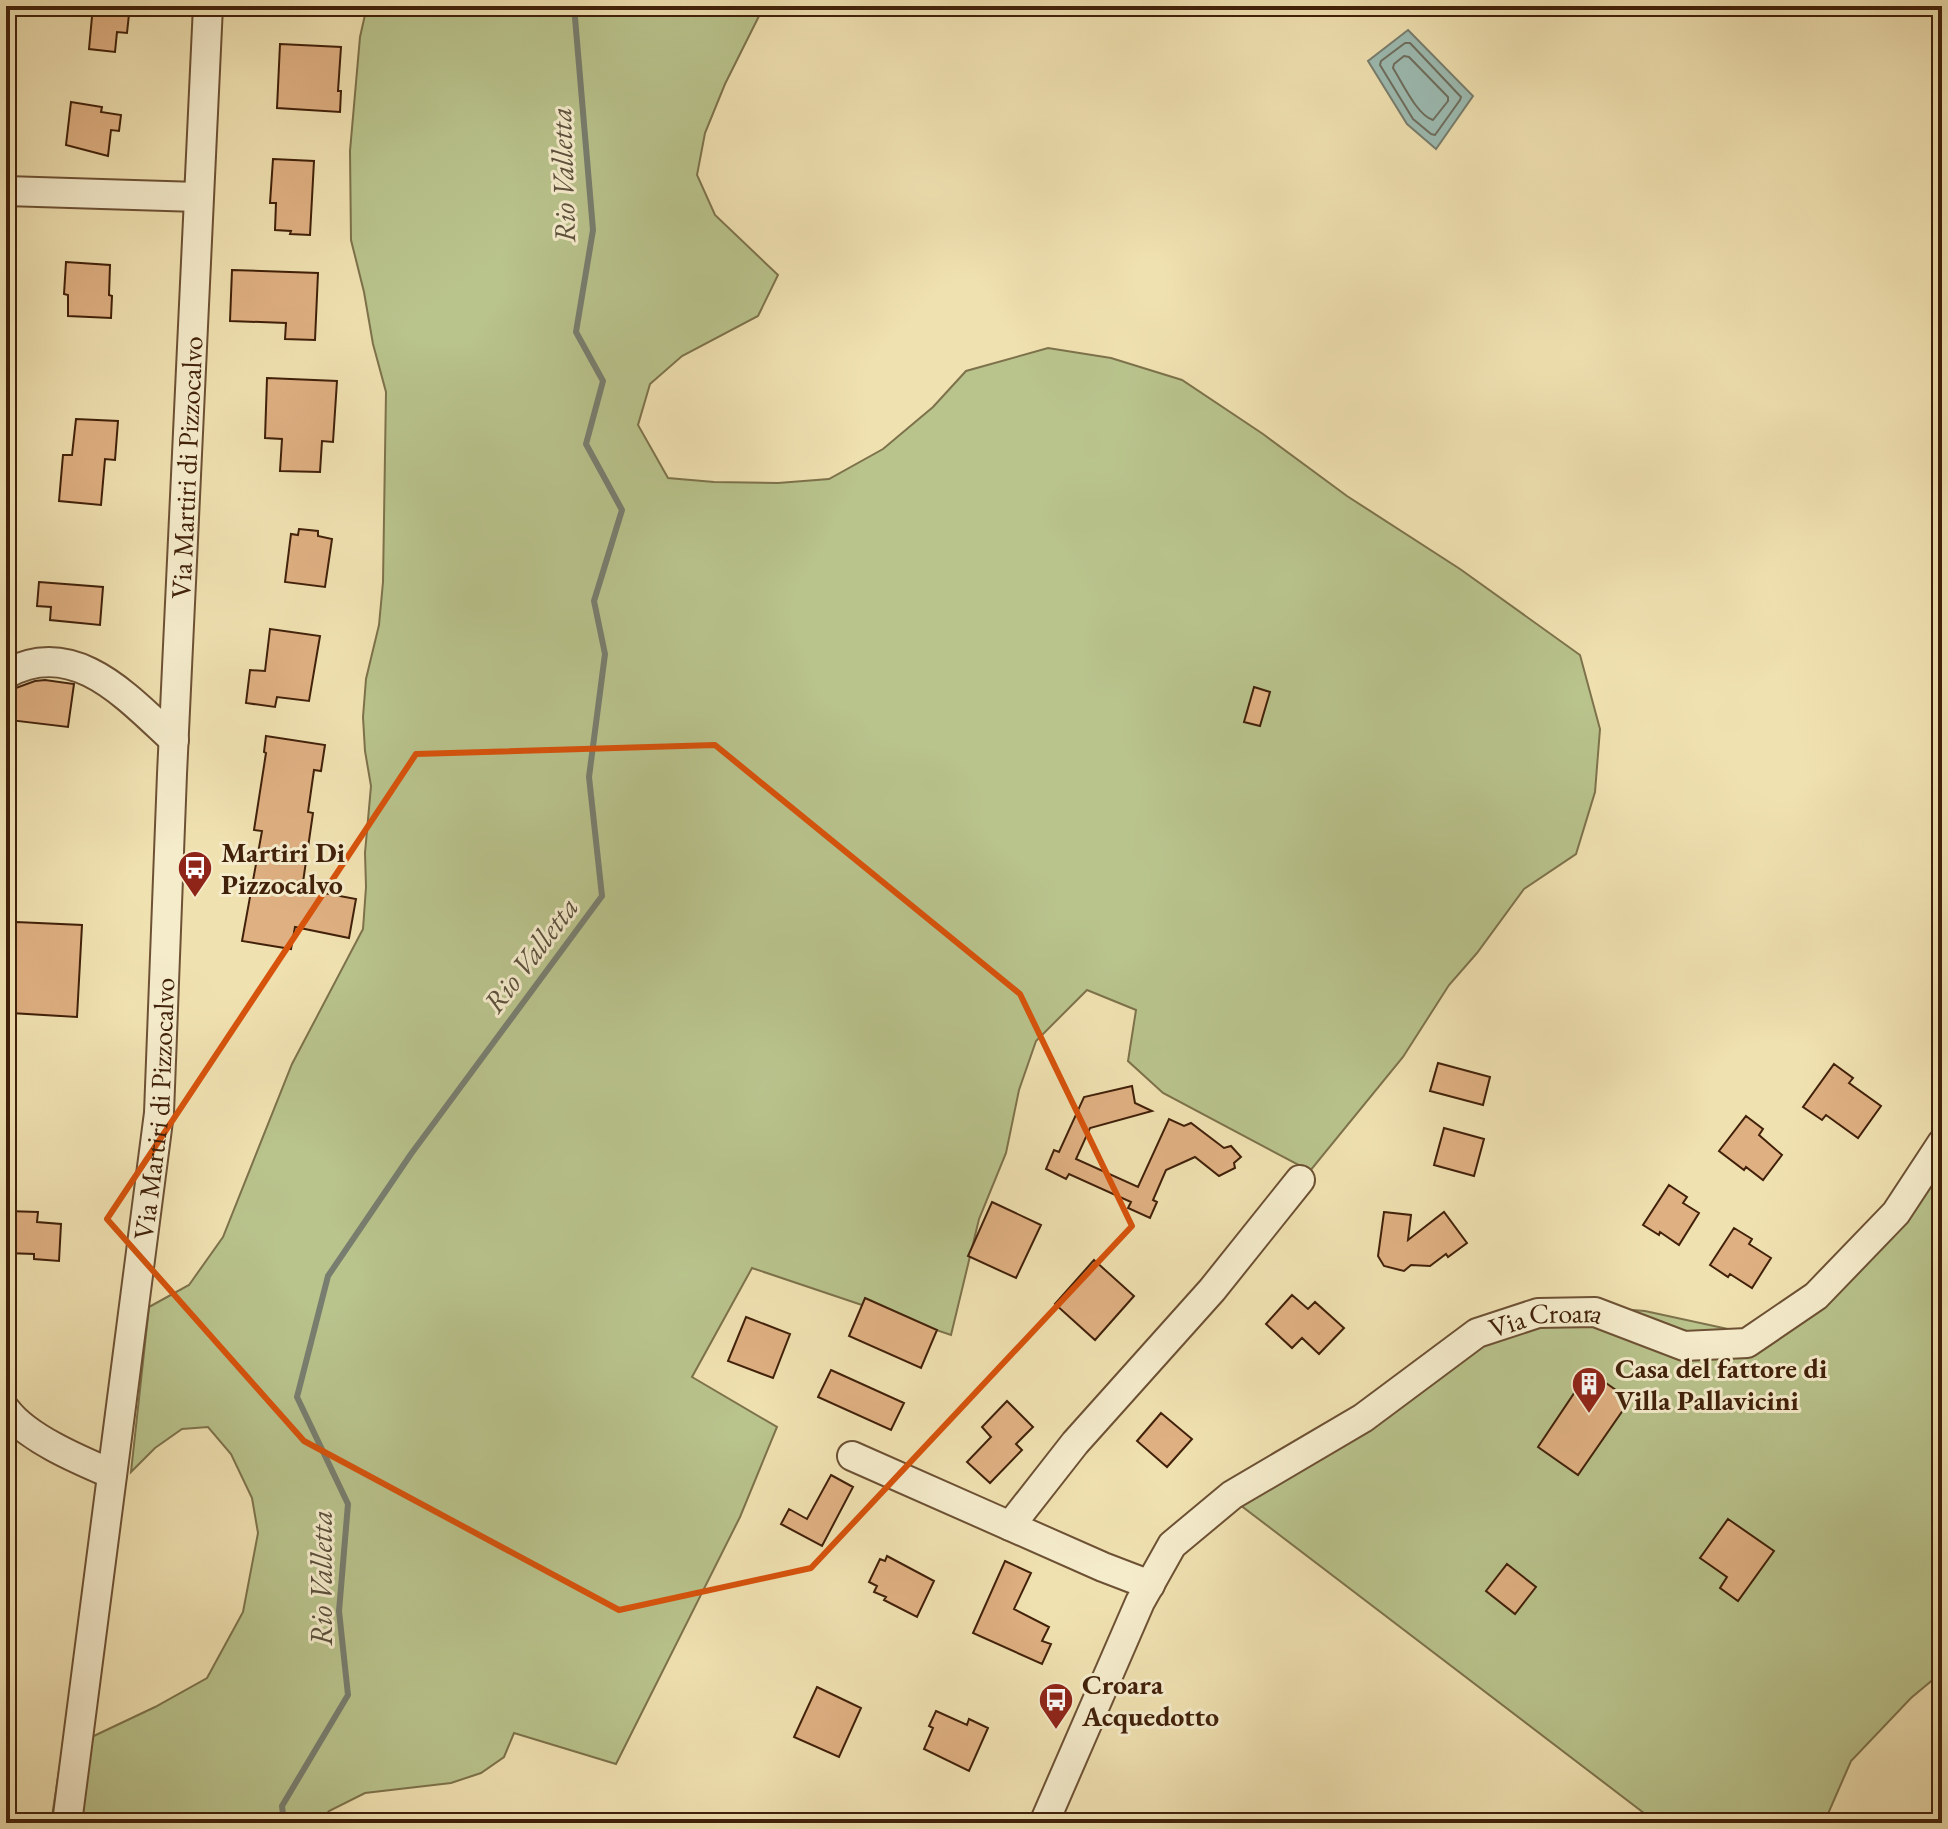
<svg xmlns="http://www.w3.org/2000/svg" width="1948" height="1829" font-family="'EB Garamond',serif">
<rect width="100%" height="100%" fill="#f0e1b1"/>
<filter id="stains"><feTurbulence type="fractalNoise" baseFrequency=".0025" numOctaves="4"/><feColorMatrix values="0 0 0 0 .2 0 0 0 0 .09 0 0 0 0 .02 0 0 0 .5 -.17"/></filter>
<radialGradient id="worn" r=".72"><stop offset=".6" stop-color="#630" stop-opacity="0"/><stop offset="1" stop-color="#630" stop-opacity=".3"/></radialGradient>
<path fill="#b9c38c" stroke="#7d724b" stroke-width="2" d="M367,6H764L725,84L705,133L697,175L715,215L778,275L758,316L682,356L650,384L638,425L668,478L714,482L778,483L829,479L883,449L933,407L966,371L1048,348L1111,358L1182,380L1263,434L1347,496L1460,569L1580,655L1600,729L1595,792L1576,854L1524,889L1477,953L1449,985L1403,1057L1310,1171L1163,1093L1128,1061L1136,1010L1087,990L1036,1041L1019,1090L1006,1153L979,1219L951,1335L752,1268L692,1377L777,1427L740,1517L616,1764L514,1733L504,1757L481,1773L451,1783L365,1793L329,1811L319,1823H51L62,1751L155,1707L207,1678L243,1612L258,1533L252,1498L231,1454L208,1427L182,1429L155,1448L131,1472L149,1307L189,1285L223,1237L292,1064L363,929L366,887L365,853L371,786L365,751L363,717L366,679L379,625L383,582L386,392L373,344L364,292L351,240L350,151L360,37Z
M1942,1168V1672L1911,1698L1851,1761L1824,1823H1657L1231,1498L1486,1340L1608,1308L1645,1311L1737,1331L1781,1314Z"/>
<path fill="#9cbcb3" stroke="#787e6f" stroke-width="2" d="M1408,30L1473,96L1436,149L1407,124L1368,61Z"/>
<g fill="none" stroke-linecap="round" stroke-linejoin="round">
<path stroke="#6e6e5e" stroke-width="2" d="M1405,43H1410L1461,97L1460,100L1435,135L1431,134L1413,119L1380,65L1381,61Z
M1404,56L1409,57L1448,97V101L1433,120C1417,115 1403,84 1393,68L1394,64Z"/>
<path stroke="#787e6f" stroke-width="6" d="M284,1823L282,1806L348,1695L339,1611L348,1504L297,1397L328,1276L411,1154L602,896L589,777L605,654L594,601L622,510L586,444L603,381L576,332L593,230L574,6"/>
</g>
<path fill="#dfb082" stroke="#41210a" stroke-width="2" d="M93,6H116L115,12L129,14L127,33L117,32L115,52L89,49Z
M280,44L341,47L338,91H341L340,112L277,108Z
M71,102L102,107L101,112L121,115L119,131L111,130L108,156L66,145Z
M273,159L314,161L310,235L290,234L291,231L275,230L276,203H270Z
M66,262L110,265L109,295L112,296L111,318L68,316V295L64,294Z
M232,270L318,273L315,340L285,339L286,323L230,321Z
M267,378L337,381L333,442L322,441L320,472L280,471L282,439L265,438Z
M76,419L118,421L115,460L105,459L101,505L59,501L63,455H72Z
M299,529L318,531V536L332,539L325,587L285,582L291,534L298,535Z
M39,582L103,587L100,625L50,620L51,607L37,606Z
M270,629L320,636L309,701L277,697L275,707L246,703L250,670L265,671Z
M45,680L74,684L68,727L9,720L13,689L35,681Z
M1254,687L1270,692L1260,726L1244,722Z
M266,736L325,745L321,771L314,770L308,812L313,813L302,889L356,899L349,938L295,927L291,949L242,941L262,831L254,830L266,753L264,752Z
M16,922L82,925L77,1017L11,1013Z
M1438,1063L1490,1077L1483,1105L1430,1091Z
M1834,1064L1853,1078L1849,1083L1881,1106L1858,1138L1826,1115L1822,1120L1803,1107Z
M1132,1086L1135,1103L1152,1111L1090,1128L1076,1159L1138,1187L1169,1119L1184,1126L1191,1123L1224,1148L1231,1146L1241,1157L1234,1163L1235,1168L1219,1176L1195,1157L1166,1170L1153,1200L1157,1202L1150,1218L1128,1208L1131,1202L1069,1174L1066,1179L1046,1169L1054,1150L1059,1152L1084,1097Z
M1746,1116L1763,1129L1759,1135L1782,1155L1763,1180L1746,1167L1744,1170L1719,1151Z
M1444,1128L1484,1139L1474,1176L1434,1165Z
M1669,1185L1687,1197L1683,1203L1699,1213L1679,1245L1660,1232L1659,1235L1643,1225Z
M992,1202L1041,1225L1016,1278L968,1256Z
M6,1211L38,1212L37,1222L61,1224L59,1261L34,1259V1254L6,1253Z
M1384,1212L1411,1215L1408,1240L1444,1212L1467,1243L1448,1257L1446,1254L1430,1266L1411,1265L1404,1271L1384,1266L1378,1256Z
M1734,1228L1752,1239L1749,1244L1771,1258L1752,1288L1730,1274L1728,1277L1710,1265Z
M1094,1260L1134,1296L1095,1340L1055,1304Z
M1292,1295L1308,1309L1315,1302L1344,1328L1319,1354L1302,1338L1292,1348L1266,1324Z
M865,1298L937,1330L921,1368L849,1336Z
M746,1317L790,1334L773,1378L728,1361Z
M831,1370L904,1403L891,1430L818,1397Z
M1589,1371L1630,1400L1578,1475L1538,1447Z
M1007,1401L1033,1427L1016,1444L1022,1450L990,1483L967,1462L991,1437L982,1427Z
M1161,1413L1192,1439L1167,1467L1137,1441Z
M831,1475L853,1487L822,1546L781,1524L789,1509L807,1519Z
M1728,1519L1774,1551L1738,1601L1720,1588L1727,1577L1700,1558Z
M887,1556L934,1581L917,1617L884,1600L886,1597L874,1592L877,1586L869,1582L880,1559L885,1561Z
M1005,1561L1031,1573L1014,1609L1049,1627L1042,1641L1051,1644L1042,1664L973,1633Z
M1507,1564L1536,1587L1515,1614L1486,1591Z
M817,1687L861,1708L839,1757L794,1737Z
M936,1711L967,1725L969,1719L988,1728L969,1771L924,1749L933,1728L929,1726Z"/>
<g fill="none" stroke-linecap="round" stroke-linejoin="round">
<defs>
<g id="minor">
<path d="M6,191L198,197"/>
<path d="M6,674C74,636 127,697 174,740"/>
<path d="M6,1410C27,1438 79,1460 112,1474"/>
<path d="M852,1456L1103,1567L1150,1585"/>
<path d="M1010,1526L1075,1443L1212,1290L1300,1180"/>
<path id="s1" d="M67,1823L159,1113L172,774L208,6"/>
<path id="s2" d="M1044,1823L1140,1602L1172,1545L1232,1495L1363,1418L1477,1333L1538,1313L1595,1312L1684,1346L1747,1343L1816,1296L1896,1213L1942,1143"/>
</g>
</defs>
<use href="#minor" stroke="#6d5134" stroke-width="32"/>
<use href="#minor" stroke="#f5eccc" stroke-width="28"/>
</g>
<path fill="none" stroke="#d7530c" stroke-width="6" stroke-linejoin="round" d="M715,745L1020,994L1132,1226L811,1568L619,1610L304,1441L107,1219L416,754Z"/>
<defs>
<symbol id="bus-pin" viewBox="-11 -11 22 30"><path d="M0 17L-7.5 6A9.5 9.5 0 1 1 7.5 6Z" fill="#8f2418" stroke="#f5eccc"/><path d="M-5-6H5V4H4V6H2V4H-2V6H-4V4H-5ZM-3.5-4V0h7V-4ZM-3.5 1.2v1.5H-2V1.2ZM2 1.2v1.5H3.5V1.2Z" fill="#fff"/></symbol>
<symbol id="building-pin" viewBox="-11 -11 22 30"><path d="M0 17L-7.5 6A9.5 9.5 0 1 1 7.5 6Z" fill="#8f2418" stroke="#f5eccc"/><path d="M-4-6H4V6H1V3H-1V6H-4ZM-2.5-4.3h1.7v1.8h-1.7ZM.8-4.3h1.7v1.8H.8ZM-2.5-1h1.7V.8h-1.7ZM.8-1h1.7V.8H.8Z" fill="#fff"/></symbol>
</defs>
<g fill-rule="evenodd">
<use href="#bus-pin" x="175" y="848" width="40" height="54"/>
<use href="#building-pin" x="1569" y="1364" width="40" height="54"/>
<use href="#bus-pin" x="1036" y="1680" width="40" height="54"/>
</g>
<g text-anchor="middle" stroke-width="6" stroke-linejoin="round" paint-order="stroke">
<g font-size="28" fill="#41210a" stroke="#f5eccc">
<text dy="10" stroke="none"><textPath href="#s1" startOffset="1362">Via Martiri di Pizzocalvo</textPath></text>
<text dy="10" stroke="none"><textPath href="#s1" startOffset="720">Via Martiri di Pizzocalvo</textPath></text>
<text dy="10" stroke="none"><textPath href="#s2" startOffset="750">Via Croara</textPath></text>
</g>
<g font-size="28" font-weight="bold" fill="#41210a" stroke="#f5eccc" text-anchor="start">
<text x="221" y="862">Martiri Di<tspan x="221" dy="32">Pizzocalvo</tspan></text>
<text x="1615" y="1378">Casa del fattore di<tspan x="1615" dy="32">Villa Pallavicini</tspan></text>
<text x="1082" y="1694">Croara<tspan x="1082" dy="32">Acquedotto</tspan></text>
</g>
<g font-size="30" font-style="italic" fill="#5c503d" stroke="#f5eccc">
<text transform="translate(563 175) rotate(-92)" y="10">Rio Valletta</text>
<text transform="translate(531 955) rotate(-53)" y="10">Rio Valletta</text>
<text transform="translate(322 1578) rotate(-90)" y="10">Rio Valletta</text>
</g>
</g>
<rect width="1948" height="1829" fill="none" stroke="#f0e1b1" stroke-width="32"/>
<rect x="8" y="8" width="1932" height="1813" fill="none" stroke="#41210a" stroke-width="4"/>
<rect x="16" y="16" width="1916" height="1797" fill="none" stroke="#41210a" stroke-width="2"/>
<rect width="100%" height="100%" filter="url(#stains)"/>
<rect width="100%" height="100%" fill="url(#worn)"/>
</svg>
